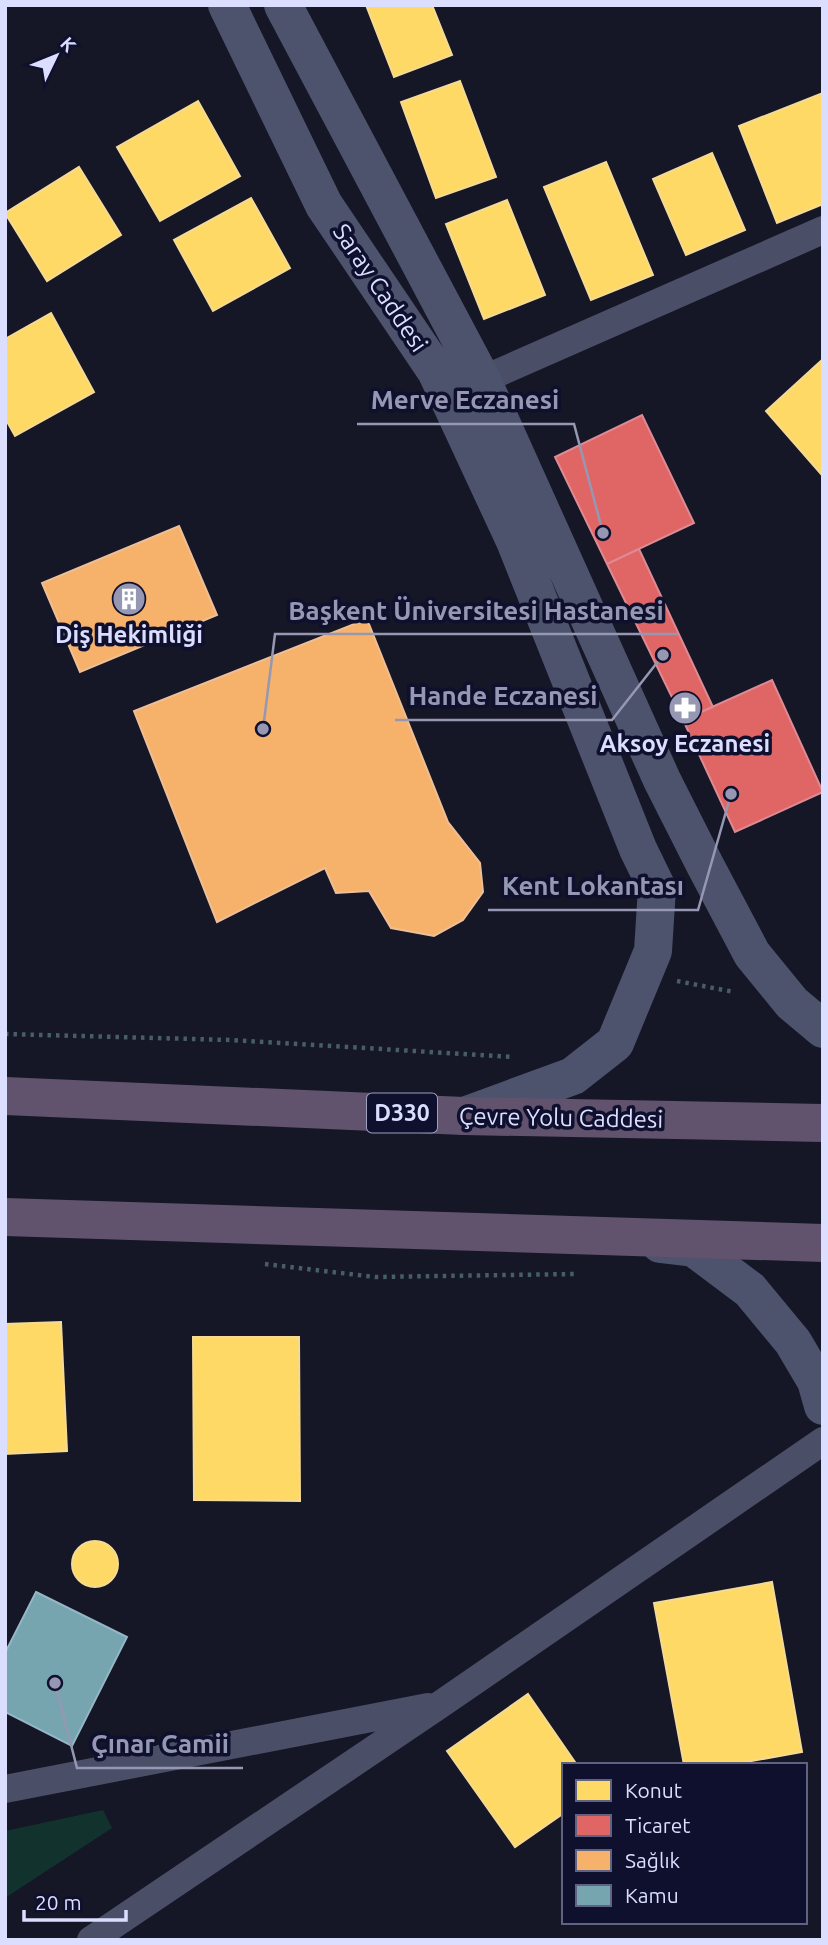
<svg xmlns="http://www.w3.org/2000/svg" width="828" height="1945" font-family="Ubuntu,sans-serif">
<rect width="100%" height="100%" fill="#151626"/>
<path fill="#12332d" d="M103,1810L112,1828L5,1898V1831Z"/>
<path fill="#ffd966" stroke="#f4da94" stroke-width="2" d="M366,5H432L452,55L394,77Z
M460,81L496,177L436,198L401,102Z
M823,93V204L777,223L739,126Z
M198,101L240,176L160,221L117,147Z
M712,153L745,230L686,255L653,179Z
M606,162L653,275L591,300L544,187Z
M79,167L121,235L47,281L5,213Z
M251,198L290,268L213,311L174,240Z
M507,200L545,295L484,319L446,224Z
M51,313L94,392L15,436L5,418V339Z
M823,359V472L821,474L766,411Z
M61,1322L67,1451L5,1454V1324Z
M193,1337H299L300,1501L194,1500Z
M72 1564a23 23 0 1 1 46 0a23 23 0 1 1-46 0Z
M772,1582L802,1752L729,1765H684L654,1603Z
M528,1694L577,1765H564V1813L515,1847L447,1751Z"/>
<path fill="#e06666" stroke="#de8a94" stroke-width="2" d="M642,415L694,523L607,564L555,457Z
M639,549L713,707L683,720L607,564Z
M772,680L823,792L735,832L683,720Z"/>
<path fill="#f6b26b" stroke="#eebf97" stroke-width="2" d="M179,526L217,615L80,672L42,583Z
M367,619L448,822L480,863L483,892L463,920L434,936L391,928L369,891L336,893L325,868L217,922L134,711Z"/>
<path fill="#76a5af" stroke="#94b6c7" stroke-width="2" d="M36,1592L127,1637L72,1746L5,1712V1653Z"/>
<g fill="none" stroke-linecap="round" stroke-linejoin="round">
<path stroke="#475d68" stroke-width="4.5" stroke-dasharray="3.5 5" stroke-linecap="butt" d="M677,981L734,992
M5,1034L231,1040L514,1057
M265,1264L375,1277L574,1274"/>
<path stroke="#4a4e67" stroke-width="28" d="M482,380L823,230
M5,1789L428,1707
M91,1940L441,1704L823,1441"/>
<path stroke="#4d526d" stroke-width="38" d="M227,5L324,205L436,371L515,541L638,849L657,888L653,951L615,1043L573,1076L464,1116
M283,5L482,380L662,780L705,865L752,954L792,1003L823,1029
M660,1244L694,1248L750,1290L793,1342L816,1381L823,1406"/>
<path stroke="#61526e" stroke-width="38" d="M5,1096L464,1116L823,1123
M5,1217L823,1243"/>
</g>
<defs>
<symbol id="building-disc" viewBox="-11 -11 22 22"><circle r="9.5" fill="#9698b3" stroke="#0e102d"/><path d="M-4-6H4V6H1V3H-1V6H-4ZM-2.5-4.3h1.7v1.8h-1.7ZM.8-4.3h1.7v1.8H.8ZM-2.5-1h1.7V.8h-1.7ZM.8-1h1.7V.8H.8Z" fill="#fff"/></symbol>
<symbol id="pharmacy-disc" viewBox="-11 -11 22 22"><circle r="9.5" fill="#9698b3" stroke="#0e102d"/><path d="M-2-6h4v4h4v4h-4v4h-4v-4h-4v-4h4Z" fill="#fff"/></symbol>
</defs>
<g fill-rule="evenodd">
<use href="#building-disc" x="110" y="580" width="38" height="38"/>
<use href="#pharmacy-disc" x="666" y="689" width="38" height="38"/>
</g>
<g text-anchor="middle" stroke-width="7" stroke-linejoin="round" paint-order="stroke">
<rect fill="#0e102d" stroke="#9ea0c0" stroke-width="2" x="367" y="1093.5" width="70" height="39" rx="5"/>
<g font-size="23" font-weight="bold" fill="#dbdeff">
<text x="402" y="1121">D330</text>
</g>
<g font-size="24" fill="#dbdeff" stroke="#0e102d">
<text transform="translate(380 288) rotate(56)" y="8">Saray Caddesi</text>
<text transform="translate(561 1118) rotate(1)" y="8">Çevre Yolu Caddesi</text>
</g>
<g font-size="24" font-weight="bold" fill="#dbdeff" stroke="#0e102d">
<text x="129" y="643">Diş Hekimliği</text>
<text x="685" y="752">Aksoy Eczanesi</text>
</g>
</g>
<path fill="none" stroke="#9698b3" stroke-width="2.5" d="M603 533L574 424H357M263 729L275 634H678M663 655L612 720H395M731 794L698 910H488M55 1683L77 1768H243"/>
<g fill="#9698b3" stroke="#0e102d" stroke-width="2.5">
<circle cx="603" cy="533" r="7"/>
<circle cx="263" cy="729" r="7"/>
<circle cx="663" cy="655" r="7"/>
<circle cx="731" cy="794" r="7"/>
<circle cx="55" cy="1683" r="7"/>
</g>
<g font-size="26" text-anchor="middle" font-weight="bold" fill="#9698b3" stroke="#0e102d" stroke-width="7" stroke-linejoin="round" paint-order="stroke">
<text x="465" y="409">Merve Eczanesi</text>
<text x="476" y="620">Başkent Üniversitesi Hastanesi</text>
<text x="503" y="705">Hande Eczanesi</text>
<text x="593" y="895">Kent Lokantası</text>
<text x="160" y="1753">Çınar Camii</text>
</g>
<rect width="828" height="1945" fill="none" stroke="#dbdeff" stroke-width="14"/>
<rect x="562" y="1763" width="245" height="161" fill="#0e102d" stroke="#606281" stroke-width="2"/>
<rect x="576" y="1780" width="35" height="21" fill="#ffd966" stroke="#606281" stroke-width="2"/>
<text x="625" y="1798" font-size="21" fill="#dbdeff">Konut</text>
<rect x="576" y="1815" width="35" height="21" fill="#e06666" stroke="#606281" stroke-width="2"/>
<text x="625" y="1833" font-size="21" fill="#dbdeff">Ticaret</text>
<rect x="576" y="1850" width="35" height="21" fill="#f6b26b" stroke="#606281" stroke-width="2"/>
<text x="625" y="1868" font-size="21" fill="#dbdeff">Sağlık</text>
<rect x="576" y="1885" width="35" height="21" fill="#76a5af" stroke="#606281" stroke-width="2"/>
<text x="625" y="1903" font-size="21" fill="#dbdeff">Kamu</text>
<g transform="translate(56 56) rotate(47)" stroke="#0e102d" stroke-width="5" paint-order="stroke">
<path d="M0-5L12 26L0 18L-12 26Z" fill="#dbdeff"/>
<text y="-10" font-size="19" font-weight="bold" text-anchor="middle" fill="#dbdeff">K</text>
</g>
<path d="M24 1910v10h102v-10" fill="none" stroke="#dbdeff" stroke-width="3.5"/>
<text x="35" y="1910" font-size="21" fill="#dbdeff" stroke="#0e102d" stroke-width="5" paint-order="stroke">20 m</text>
</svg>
